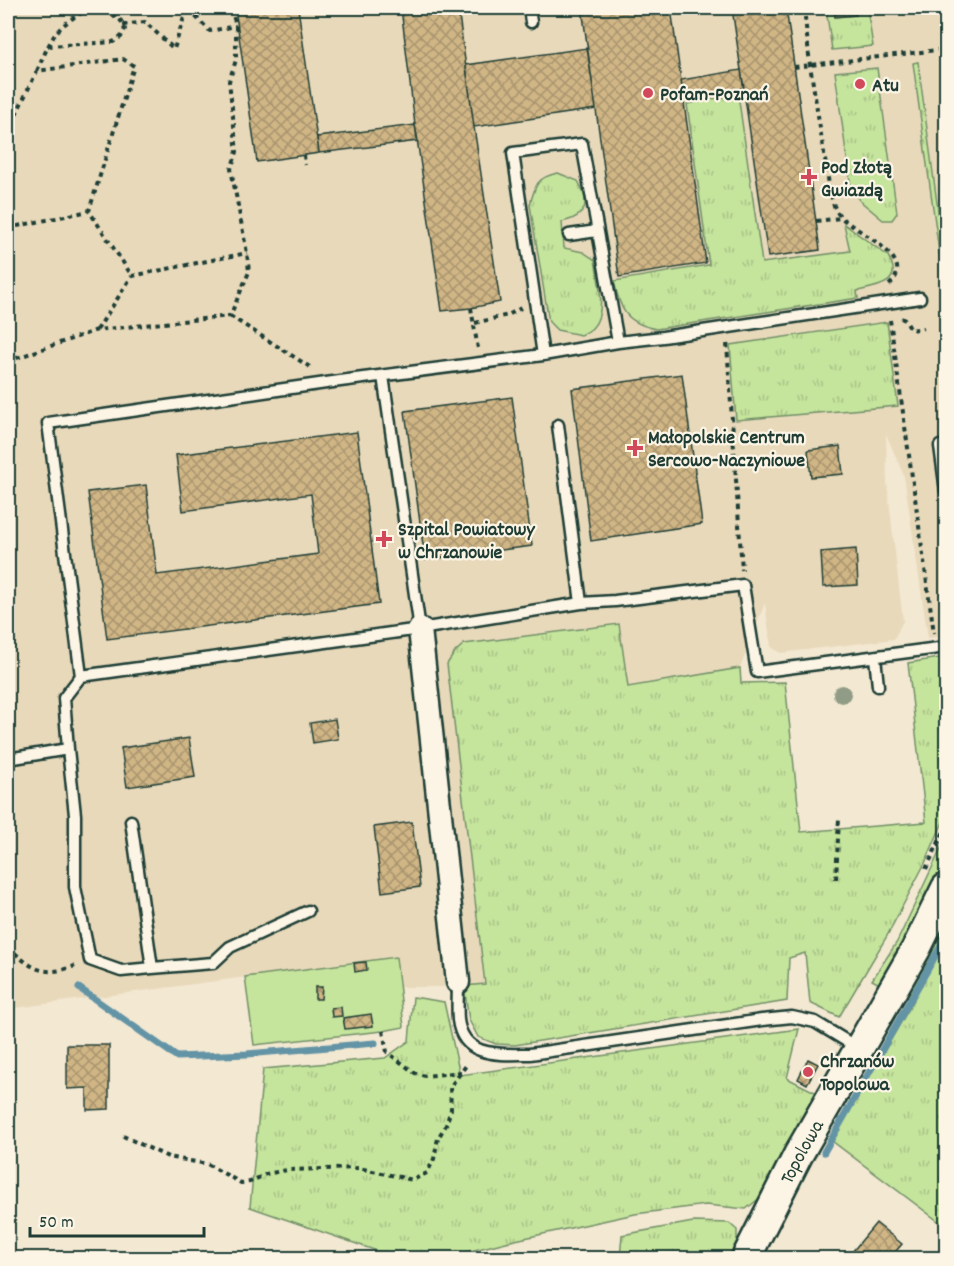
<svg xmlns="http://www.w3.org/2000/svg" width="954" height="1266" font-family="Dekko,sans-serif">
<defs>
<pattern id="grass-tufts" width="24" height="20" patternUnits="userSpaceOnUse" patternTransform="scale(1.5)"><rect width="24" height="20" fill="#c5e49c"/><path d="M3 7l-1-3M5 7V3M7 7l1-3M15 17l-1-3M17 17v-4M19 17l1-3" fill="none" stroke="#a9c487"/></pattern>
<pattern id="building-cross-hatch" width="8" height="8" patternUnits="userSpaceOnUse" patternTransform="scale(1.5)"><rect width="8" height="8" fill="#d0b585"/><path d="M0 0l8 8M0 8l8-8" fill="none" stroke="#a8946e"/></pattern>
</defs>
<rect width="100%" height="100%" fill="#f3e8d2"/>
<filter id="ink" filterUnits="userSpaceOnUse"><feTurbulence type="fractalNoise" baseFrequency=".0167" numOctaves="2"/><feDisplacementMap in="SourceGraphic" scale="12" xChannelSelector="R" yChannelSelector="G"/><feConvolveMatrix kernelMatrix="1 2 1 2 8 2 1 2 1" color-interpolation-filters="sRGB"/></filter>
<g filter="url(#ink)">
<path fill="#e8d9bb" d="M8,8H946V636L928,638L904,476L886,434L887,483L903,621L894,639L781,653L771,647L765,603L740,668L628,687L618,624L464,644L455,652L447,664L485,984L443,987H400L395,957L8,1009Z"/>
<path fill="url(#grass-tufts)" stroke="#729068" stroke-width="1.5" d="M826,8H867L873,46L832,50Z
M918,62L946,270V302L913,63Z
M877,68L897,213L892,220H883L859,200L851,188L835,72Z
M738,94L762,263L850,251L844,224L888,256C905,284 877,287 857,291L858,298L656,329C626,323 620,310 614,281L709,265L687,104Z
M558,173L578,181C590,203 588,216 562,222L564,248L583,252L595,260C598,279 607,312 593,327C590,331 585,333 581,335L557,330L549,322L530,205C535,185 537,177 558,173Z
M887,322L898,406L736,420L730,345Z
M619,624L628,687L740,668L741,683L785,682L801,832L926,822L908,663L946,657V815L926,861L887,936L839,1017L810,1003L805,953L789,958L787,1001L515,1045L496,1044L478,1037L469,1020L464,986L485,984L447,664L455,652L464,644Z
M946,838V863L905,945L881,985L872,980L897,942Z
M946,920V1227L832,1141L914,1000L904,994L928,957Z
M413,997L444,1002L460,1075L799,1029L787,1078L817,1093L761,1197L746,1209L706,1205L635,1214L506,1242L447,1257L377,1251L250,1207L263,1069L385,1058L409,1041Z
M693,1222L729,1223L737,1230V1245L730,1258H620L622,1235Z"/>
<path fill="#c5e49c" stroke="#729068" stroke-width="1.5" d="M396,957L404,1027L383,1031L254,1045L245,977Z"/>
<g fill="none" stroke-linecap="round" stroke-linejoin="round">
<path stroke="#6494a6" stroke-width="7" d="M79,988L177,1057L247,1054L375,1043
M824,1152L946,937"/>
</g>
<path fill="url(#building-cross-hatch)" stroke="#1f3d34" stroke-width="1.5" d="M235,8H298L319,153L257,162Z
M401,8H458L474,127L500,302L471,308L442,311L415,125Z
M582,8H671L706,263L619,277Z
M732,8H786L820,250L768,257Z
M834,8H856V15L835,17Z
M587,48L596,109L474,127L466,65Z
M741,70L744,88L684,98L681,80Z
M415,125L418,141L319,153L317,137Z
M682,374L702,524L591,541L572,389Z
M512,397L532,546L425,560L405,411Z
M357,432L379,604L107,639L88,492L146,485L157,575L318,554L311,494L183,511L176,455Z
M840,446L843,474L811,477L808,450Z
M856,549L858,585L823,587L821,552Z
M335,719L338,739L313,743L310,723Z
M189,738L195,777L127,787L121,748Z
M412,822L420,887L382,892L374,827Z
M366,962L367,970L355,972L354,963Z
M315,987H322L321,999H315Z
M341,1007L342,1016L332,1017L331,1008Z
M371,1014L373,1026L345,1029L343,1018Z
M67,1045H109V1109L87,1110V1088L67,1089Z
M808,1059L818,1064L807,1084L798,1079Z
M876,1223L902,1244L890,1258H851L848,1257Z"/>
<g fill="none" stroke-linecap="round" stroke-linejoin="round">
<defs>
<path id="service" d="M529,8L531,22
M569,235L597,231
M543,355L513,153L582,144L618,342
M383,376L420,629L581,603L615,601L743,585L757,672L946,647
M558,425L581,603
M940,446L946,491
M420,629L81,676L48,423L340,381L543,355L618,342L663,337L920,298
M875,657L878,686
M68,749L75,815V887L90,960L121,971L152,968L131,821
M8,759L68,749L64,698L81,676
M152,968L213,963L230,947L308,911
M458,982C458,994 457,1008 458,1020C463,1059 501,1054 530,1054L762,1020L792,1017L815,1022L858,1048"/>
<path id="minor" d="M420,629L458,982"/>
<g id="tertiary">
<path id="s1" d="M746,1258L798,1155L916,949L946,888"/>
</g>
</defs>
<use href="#service" stroke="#1f3d34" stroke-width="15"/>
<use href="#minor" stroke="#1f3d34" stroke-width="27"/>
<use href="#tertiary" stroke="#1f3d34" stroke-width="33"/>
<path stroke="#1f3d34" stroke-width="4" stroke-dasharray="4.5 4.5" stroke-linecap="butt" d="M804,8L810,65L830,191C832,200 834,210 841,217C855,232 920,258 889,285
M123,25L145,22L174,49L187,8L210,31L236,26
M794,67L946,49
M37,71C43,58 48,44 56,33C64,23 82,10 96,8C101,8 117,16 121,21C123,23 123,26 125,29L121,37L113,42L48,46
M8,131L37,71L123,59L134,66L89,211L132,276L247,253
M304,155L305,165
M816,221L841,218
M8,228L89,211
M471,308L478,349
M230,316L313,369
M901,318L905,320L911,330L924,328
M890,320L934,633
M475,323L508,315L521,308
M97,330L132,276
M727,344L742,570
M8,361L97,330L230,316L249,272L247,253L231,169L237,152L229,81L236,60V26L231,8
M926,869L946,827
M836,879L839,818
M8,947C32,968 41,978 75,966
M383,1031L387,1052L415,1073L425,1076L461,1072
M123,1136L168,1157L207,1164L241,1183L250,1182L266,1174L287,1170L359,1168L413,1180L427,1173L434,1159L438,1138L446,1125L451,1109L450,1087L468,1063"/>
<use href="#service" stroke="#fcf5e5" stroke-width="10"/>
<use href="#minor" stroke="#fcf5e5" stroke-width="22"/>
<use href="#tertiary" stroke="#fcf5e5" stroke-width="28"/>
</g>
<circle fill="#919c87" cx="842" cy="694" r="9"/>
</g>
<g fill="#d1495b" stroke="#fcf5e5" stroke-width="2">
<circle cx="860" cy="84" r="6"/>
<circle cx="648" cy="93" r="6"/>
<path d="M806 168h6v6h6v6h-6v6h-6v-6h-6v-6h6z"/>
<path d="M632 439h6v6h6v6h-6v6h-6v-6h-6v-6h6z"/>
<path d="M381 530h6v6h6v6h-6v6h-6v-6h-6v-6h6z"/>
<circle cx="808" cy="1072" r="6"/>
</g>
<g text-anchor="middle" stroke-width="4.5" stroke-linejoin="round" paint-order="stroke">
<g font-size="20" font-weight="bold" fill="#1f3d34" stroke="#fcf5e5" text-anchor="start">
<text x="872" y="91">Atu</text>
<text x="660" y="100">Pofam-Poznań</text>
<text x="821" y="173">Pod Złotą<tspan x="821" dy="23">Gwiazdą</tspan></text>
<text x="648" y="443">Małopolskie Centrum<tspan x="648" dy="23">Sercowo-Naczyniowe</tspan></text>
<text x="398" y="535">Szpital Powiatowy<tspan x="398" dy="23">w Chrzanowie</tspan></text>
<text x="820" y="1067">Chrzanów<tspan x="820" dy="23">Topolowa</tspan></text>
</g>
<g font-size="20" fill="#1f3d34" stroke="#fcf5e5">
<text dy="7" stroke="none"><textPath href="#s1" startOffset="120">Topolowa</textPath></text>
</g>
</g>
<rect width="954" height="1266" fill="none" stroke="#fcf5e5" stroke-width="30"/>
<rect x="15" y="15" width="924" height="1236" fill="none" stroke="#1f3d34" stroke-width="2" filter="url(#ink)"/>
<path d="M30 1227v9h174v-9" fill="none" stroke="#1f3d34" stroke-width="3"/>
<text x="39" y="1227" font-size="18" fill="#1f3d34" stroke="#fcf5e5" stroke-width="4.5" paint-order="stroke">50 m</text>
</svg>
